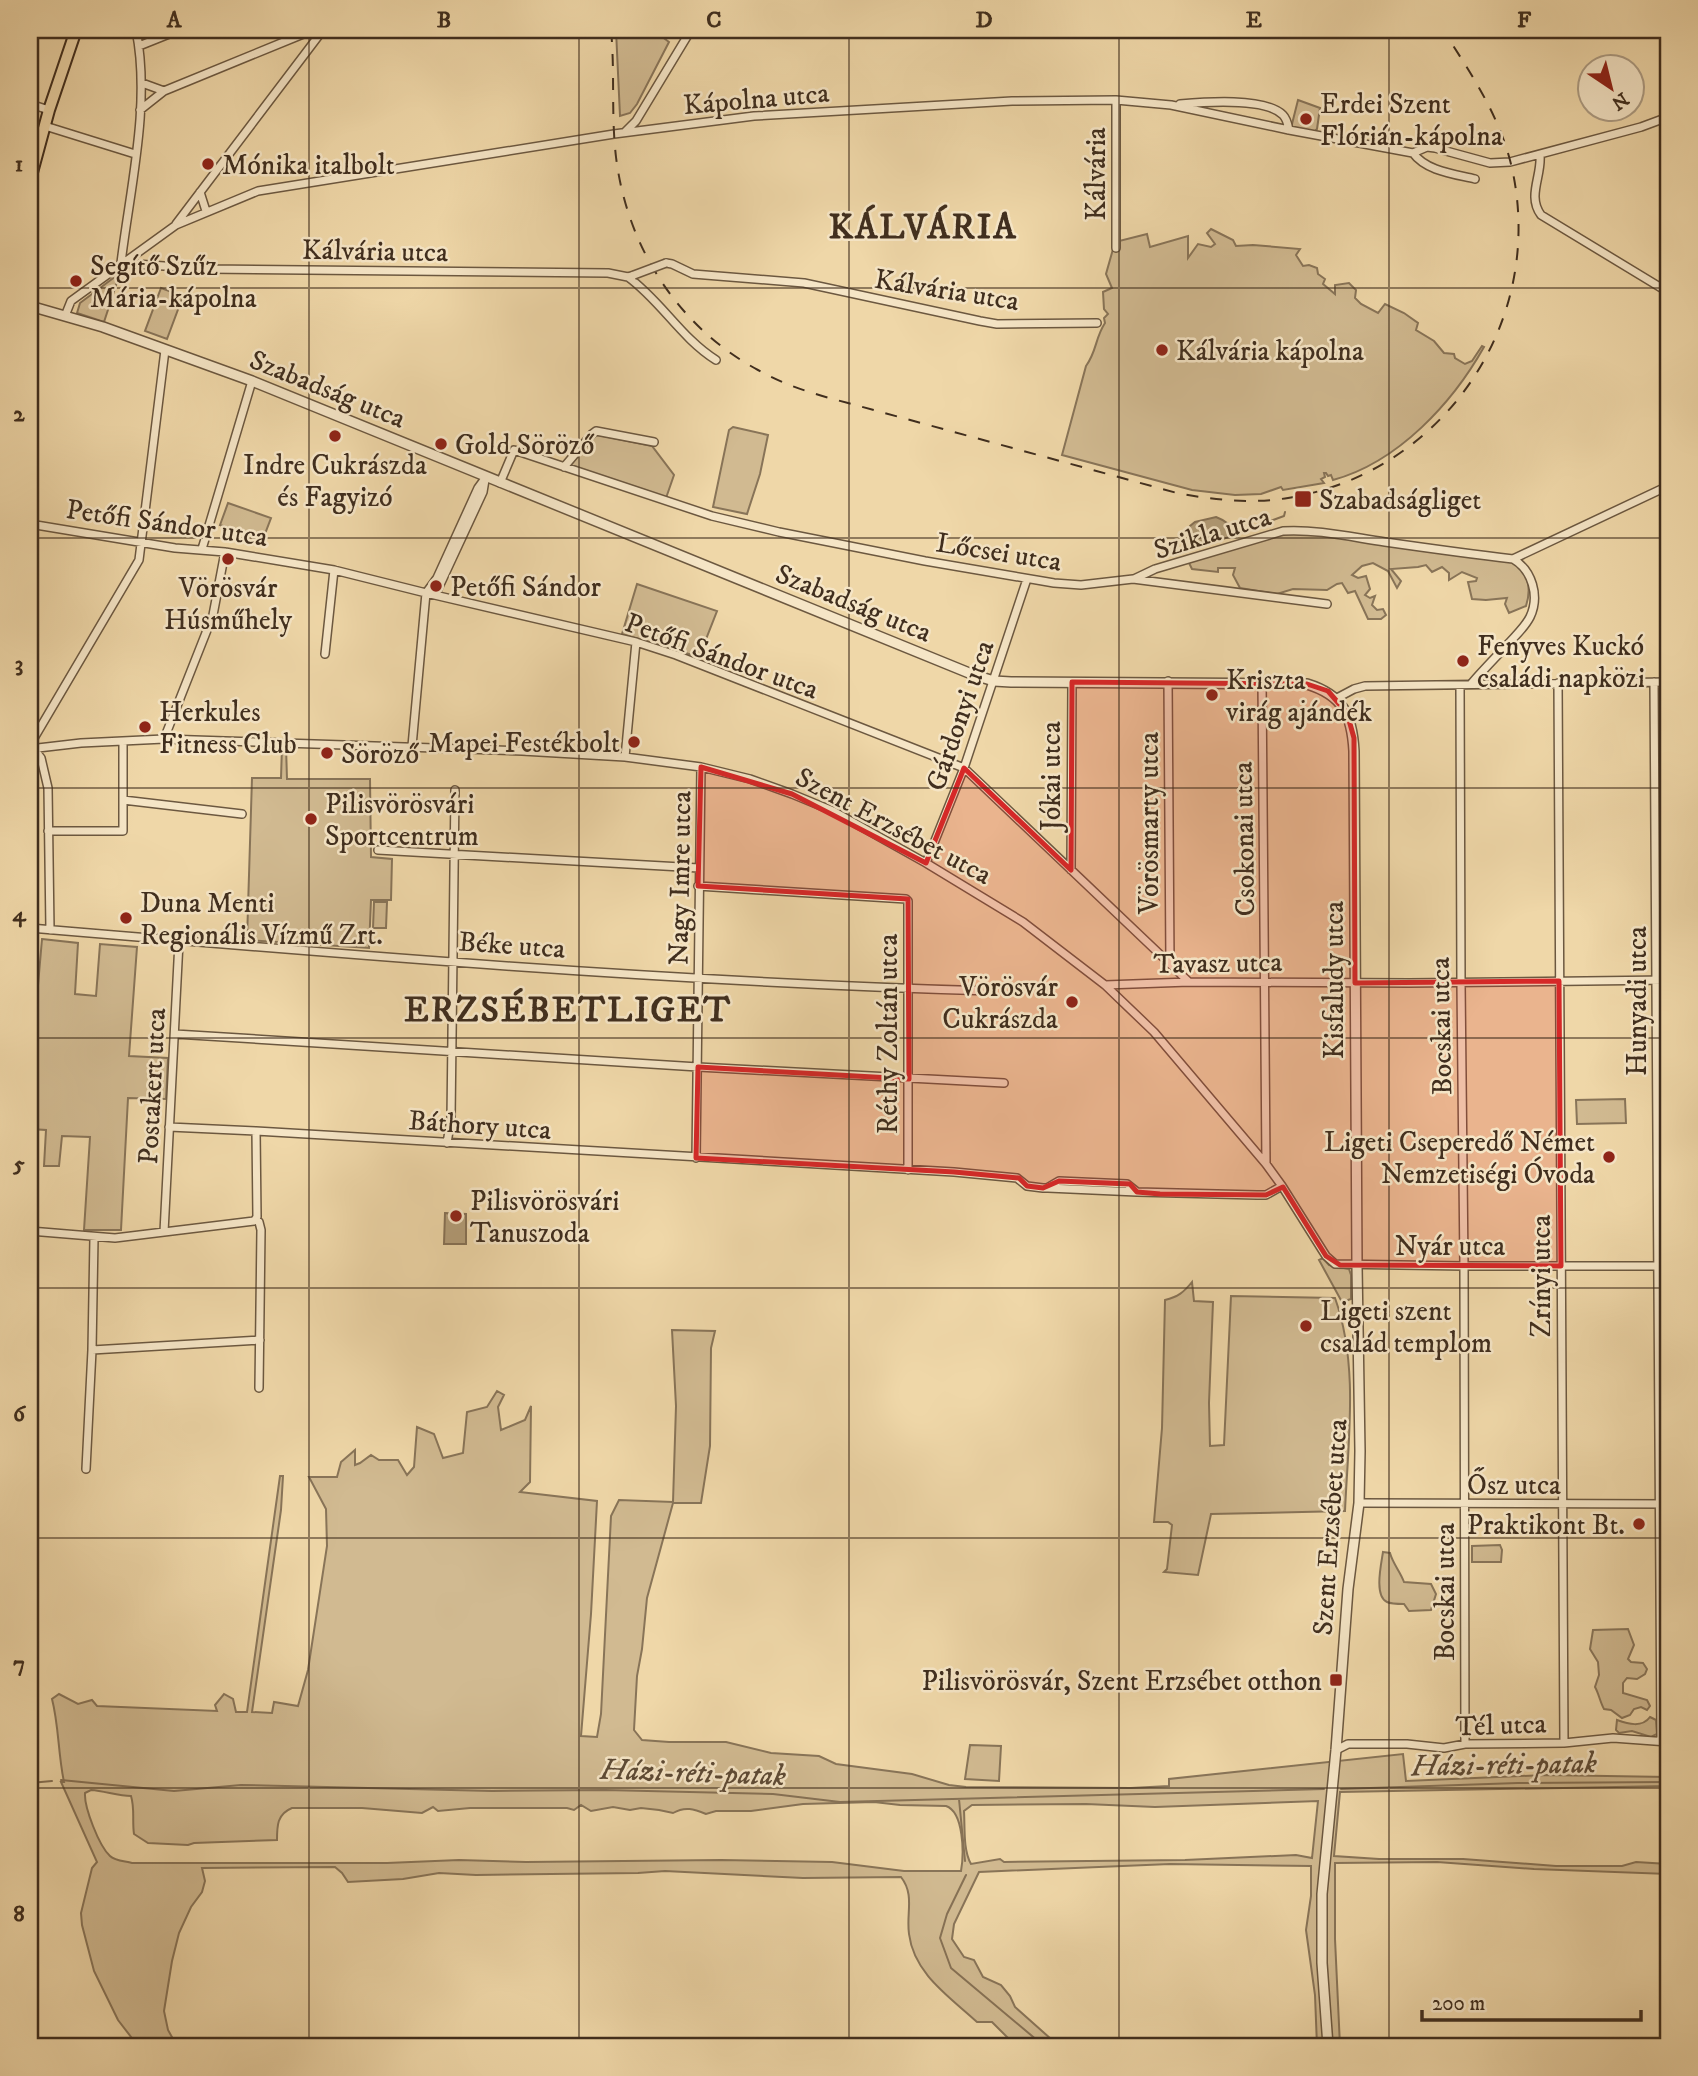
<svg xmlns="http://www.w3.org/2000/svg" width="1698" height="2076" font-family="'IM FELL DW Pica',serif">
<rect width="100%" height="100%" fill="#efd7a8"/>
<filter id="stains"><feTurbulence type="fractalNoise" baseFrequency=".00286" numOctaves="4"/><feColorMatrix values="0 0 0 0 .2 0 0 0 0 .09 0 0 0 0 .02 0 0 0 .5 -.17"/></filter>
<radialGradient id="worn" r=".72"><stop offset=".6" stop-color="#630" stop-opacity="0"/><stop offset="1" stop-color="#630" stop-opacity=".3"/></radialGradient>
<path fill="#d1ba91" stroke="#887458" stroke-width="2" fill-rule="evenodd" d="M616,30H660L661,36L669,42L637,104L630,113L620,116Z
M1298,100L1320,108L1317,129L1314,132L1291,128Z
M1211,229L1233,240L1236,246L1253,245L1300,249L1296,255L1303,266L1309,265L1317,268L1318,274L1325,279L1323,284L1335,294V285L1349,283L1356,290L1355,298L1361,304L1378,313L1385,304L1404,313L1418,323L1416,330L1434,341L1444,353L1454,354L1455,358L1465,364L1472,361L1482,346L1484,347C1453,402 1399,462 1333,480L1331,475L1328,476L1326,473H1324L1325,477L1321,479L1324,483L1283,490L1281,487L1261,494L1235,495L1192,490L1062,455L1086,366C1097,351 1095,338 1105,323L1104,318L1108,314L1104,309L1103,292L1112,288L1106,274L1115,242L1147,234L1150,247L1188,236V258L1198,244L1211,247L1215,244L1207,233Z
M116,276H119L104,322L77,313L80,303Z
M161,288L183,296L167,339L145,331Z
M733,427L768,435L760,474L747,514L713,507L729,430Z
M598,435L652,446L674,475L666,498L569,467L593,437Z
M228,503L271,518L263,539L220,525Z
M1311,533L1510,561C1528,571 1532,587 1526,606L1509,613L1505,604L1507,598L1486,600L1472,599L1468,582L1476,581L1477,578L1462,572L1449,580V573L1442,567L1432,572L1426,565L1418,567L1391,569L1401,581L1397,588L1388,571L1373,563L1362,566L1352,575L1358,578L1366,576L1370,589L1365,595L1370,598L1375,596L1372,605L1377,610L1383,609L1386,615L1381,619H1368L1355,591L1348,593L1342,583L1337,584L1327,590L1293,589L1277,594L1240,588L1233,575L1235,568H1218V572L1192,569L1188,561L1282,534Z
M637,584L717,611L699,657L622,634Z
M282,746H286L287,779H370L371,857L392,859L391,900H371L369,948L247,940L252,778H281Z
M374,902H387L386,928H373Z
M42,939L78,943L75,994L96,996L100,944L137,947L129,1056L168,1058L166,1099L128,1098L121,1230H84L90,1137L62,1136L59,1166H44L46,1130L30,1129V997H37Z
M1625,1099L1626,1123L1577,1124L1576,1100Z
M1323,1258L1329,1265L1349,1269L1351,1275V1299L1342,1302L1319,1260Z
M1192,1282L1194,1301L1213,1302L1209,1403L1210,1446L1224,1445L1231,1296L1335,1298C1359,1365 1348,1441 1345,1511L1211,1514L1198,1575L1164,1572L1167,1569L1172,1525L1168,1522H1154L1162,1428L1165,1300C1178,1297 1184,1292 1192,1282Z
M672,1330L715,1331L711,1348L710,1446L701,1503H673L647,1598L642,1649L637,1676L634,1730L642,1740L669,1742H726L771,1753L819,1756L836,1764L912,1774L949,1785L966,1787L1131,1788L1169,1786V1779L1403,1754L1406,1781L1545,1775L1668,1777V1786L1340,1792L1334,1856L1379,1859H1463L1556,1866H1622L1636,1862L1668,1864V1874L1534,1869L1437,1862L1335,1863V1939L1340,2046H1317L1315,1995L1306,1930L1311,1896V1866L1170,1864L979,1872L954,1924L952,1939L964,1957L974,1960L983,1977L1001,1985L1010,1996L1015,2007L1051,2039L1069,2042L1073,2046H1016L992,2022H977C950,1997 914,1974 909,1934C906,1913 915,1895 901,1877L803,1878L665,1871L638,1873L476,1875L439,1873L403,1879L348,1882L342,1873L335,1867L202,1868L205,1881L202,1892L191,1907L179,1933L172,1961L164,2011L168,2030L177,2046H138L118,2020L94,1971L82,1925L81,1913L92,1868L97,1862L61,1782H64C58,1754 59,1726 52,1699L59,1694L78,1704L92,1700L97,1706L217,1711L215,1705L224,1694L233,1699L236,1712H247L280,1476H283L281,1510L252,1712L272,1713L274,1702L298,1706L308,1670L327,1546L326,1509L309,1477H337L341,1462L355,1450V1465L360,1463L371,1455L379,1460H398L407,1475L414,1467L417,1427L434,1434L443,1458L463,1453L467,1412L487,1407L497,1391L504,1395L498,1407L501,1430L525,1420L531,1406L530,1482L520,1492L597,1501L591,1614L581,1736L597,1737L601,1714L611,1516L619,1500L673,1502L676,1406ZM91,1790C105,1791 118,1796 131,1796C135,1809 132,1821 134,1834L148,1843L188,1845L194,1843L277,1840C277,1826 277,1814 292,1808H362L422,1813L433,1807L438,1811L470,1808H567L574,1810L581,1805L591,1811L613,1807L630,1810L641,1808L659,1810L673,1813C685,1806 694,1809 706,1814L716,1811H751L803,1804L874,1802L900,1805L946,1806C964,1812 964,1854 961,1871H904L832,1862L721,1860L526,1862L459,1860L387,1863H132C125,1861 115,1861 110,1856C99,1846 84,1807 85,1793ZM1318,1801L1312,1858L1296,1855L1185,1860L1004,1862L1000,1859L971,1864C963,1850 965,1828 964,1811L972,1805L1086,1804L1155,1807Z
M1500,1545L1502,1550L1501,1562H1472V1546Z
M1383,1552L1390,1553C1393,1564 1400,1571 1404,1582L1431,1584L1436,1594L1431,1610L1409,1611L1404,1604C1399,1604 1391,1604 1387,1602C1374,1596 1381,1565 1383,1552Z
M1628,1629L1634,1645L1628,1659L1631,1662L1643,1663L1647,1669L1645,1674L1637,1679L1627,1678L1623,1683V1693L1647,1700L1650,1706L1647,1710L1641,1707L1634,1709L1630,1715L1622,1718L1611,1710L1604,1709C1600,1702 1599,1694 1595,1687L1599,1675L1598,1662L1590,1649L1593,1630Z
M1650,1717L1656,1720L1657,1734L1651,1737L1632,1731L1619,1733L1616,1730L1617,1720C1628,1724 1642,1728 1650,1717Z
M970,1745L1001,1746L999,1781L965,1779Z"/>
<path fill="#b49e79" stroke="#867155" stroke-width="2" d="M1216,517C1224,520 1231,525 1234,532L1232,536L1199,547L1191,546L1190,526L1195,522Z
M445,1213L466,1214V1244H444Z"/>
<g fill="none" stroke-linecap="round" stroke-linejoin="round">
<path stroke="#867155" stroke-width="2" d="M1257,526L1284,516L1285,512
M61,1780L174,1791L241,1785L492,1791L605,1790L773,1794L840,1802L1324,1789
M30,1783L52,1781
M1341,1789L1518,1783L1668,1782
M959,1799L965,1861
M966,1875L947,1914L940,1938L951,1968L1044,2046"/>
<defs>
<path id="minor" d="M1666,30L1668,34
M139,46L179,30
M142,83L164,91
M1116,100V248
M30,104L49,110
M1180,104C1204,102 1265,97 1283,115C1287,119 1288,125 1289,130
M140,110L164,91L313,30
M45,126L135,154
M625,132L636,121L691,30
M1413,153C1426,171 1454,174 1475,179
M1540,155C1542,176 1527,196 1541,215L1668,292
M200,192L206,211
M176,224L323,30
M121,263C130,188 151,104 136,30
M122,263L206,269L608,273L628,277L634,275
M666,263L672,264L693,274L804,283L980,321L997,324L1097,323
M628,277C661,301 681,338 716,360
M65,316L71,301L176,225L258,191L614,134L754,116L1012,101L1116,100L1171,105L1289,130L1413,153L1427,147L1435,148L1490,163L1510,162L1641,127L1668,117
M564,467L592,434L596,431L654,442
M500,483L514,450L712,516L779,532L925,561L1054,583L1081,585L1133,579L1327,604
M30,524L175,548L225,552L334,570L426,593L636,642L676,655L964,768L1189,982
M202,549L252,381
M1513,559L1668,486
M1134,579L1155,569L1283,531C1317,529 1351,537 1385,542C1427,548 1470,554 1513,559C1532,570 1540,596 1530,617C1525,627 1516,635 1509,643C1496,657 1483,670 1471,684
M426,593L438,589L483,492L485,480
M325,654L334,570
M1168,681L1170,963
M1262,682L1266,1164
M1654,682L1661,1740
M1558,683L1564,1743
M1460,685L1461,983L1464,1266L1465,1744
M1337,698L1354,689L1365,686L1668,682
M164,739L213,615L225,552
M30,745L139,560L165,350
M412,746L426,593L437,578L478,488L486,477
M33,748L41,758L48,788L50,930
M30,754L38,748L81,743L164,739L522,751L625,757L701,767L750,779L792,794L833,811L926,863L1023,922L1105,985L1154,1032L1266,1164L1282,1186L1326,1256L1335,1264L1464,1266H1668
M625,757L636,642
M123,800L242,814
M48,831H123V741
M378,850L699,868
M926,863L964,768L1027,579
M1071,870L1072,682
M698,886L906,899L908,901V1170
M30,928C350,955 671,982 992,991
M1105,985L1189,982L1409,983L1668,980
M175,1034L698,1067L1004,1083
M169,1127L256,1131
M447,1143L451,1119L455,790
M696,1158L701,767
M1048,1188L1137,1192
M256,1219L259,1222L261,1230L259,1388
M30,1231L115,1238L254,1221L257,1217L256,1131L954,1172L1017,1178L1027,1186L1043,1188H1047L1059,1181L1127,1184L1137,1192L1257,1195H1266L1282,1186
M164,1232L179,942
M92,1350L260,1340
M86,1469L92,1350L94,1238
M1359,1503L1668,1504
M1336,1750L1348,1744H1407L1444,1748L1465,1744L1564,1743L1613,1738L1668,1742"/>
<path id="tertiary" d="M30,306L103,327L252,381L974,675L994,681L1011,682L1307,684C1343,695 1352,715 1354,751L1357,1266L1360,1451L1359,1503L1348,1589L1336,1750L1322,1894V1963L1328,2046"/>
<path id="primary" d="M30,180L49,110L76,30"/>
</defs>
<use href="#minor" stroke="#6c5840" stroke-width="10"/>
<use href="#tertiary" stroke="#6c5840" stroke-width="12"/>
<use href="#primary" stroke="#402e1e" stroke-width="14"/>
<use href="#minor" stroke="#f5e5c6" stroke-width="7"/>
<use href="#tertiary" stroke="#f5e5c6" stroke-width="9"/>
<use href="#primary" stroke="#efd7a8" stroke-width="10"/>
<path stroke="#402e1e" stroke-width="2" stroke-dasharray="12 12" stroke-linecap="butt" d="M611,30C615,72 611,115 616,157C627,247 678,327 758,370C786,386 817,395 848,403L1177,493C1214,500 1250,504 1288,498C1442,473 1544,325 1513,173C1502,119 1472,75 1443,30"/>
<defs>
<path id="minor-bridge" d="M634,275L666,263"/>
</defs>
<use href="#minor-bridge" stroke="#6c5840" stroke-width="10" stroke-linecap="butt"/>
<use href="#minor-bridge" stroke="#f5e5c6" stroke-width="7"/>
</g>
<path fill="#d62828" fill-opacity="0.2" stroke="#d62828" stroke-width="5" stroke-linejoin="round" d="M1072,682L1307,684L1328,691L1347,713L1354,738L1355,983L1559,981L1561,1266L1340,1265L1326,1256L1283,1187L1266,1195L1160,1194L1137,1192L1130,1184L1059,1181L1043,1188L1027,1186L1019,1178L954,1172L696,1158L698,1067L909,1079L908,899L698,886L701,767L792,794L926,863L964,768L1071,870Z"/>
<path fill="none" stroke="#402e1e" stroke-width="2" stroke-opacity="0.55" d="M309,30V2046M579,30V2046M849,30V2046M1119,30V2046M1389,30V2046M30,288H1668M30,538H1668M30,788H1668M30,1038H1668M30,1288H1668M30,1538H1668M30,1788H1668"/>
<g fill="#8f2418" stroke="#f5e5c6" stroke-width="2.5">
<circle cx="1306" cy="119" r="7"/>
<circle cx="208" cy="164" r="7"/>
<circle cx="76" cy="281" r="7"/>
<circle cx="1162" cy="350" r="7"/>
<circle cx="335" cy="436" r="7"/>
<circle cx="441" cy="444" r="7"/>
<rect x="1294" y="490" width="18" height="18" rx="3.5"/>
<circle cx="228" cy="559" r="7"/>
<circle cx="436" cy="586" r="7"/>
<circle cx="1463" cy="661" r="7"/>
<circle cx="1212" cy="695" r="7"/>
<circle cx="145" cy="727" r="7"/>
<circle cx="634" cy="742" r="7"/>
<circle cx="327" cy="753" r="7"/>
<circle cx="311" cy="819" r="7"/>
<circle cx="126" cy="918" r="7"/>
<circle cx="1072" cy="1002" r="7"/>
<circle cx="1609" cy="1157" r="7"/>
<circle cx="456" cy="1216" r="7"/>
<circle cx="1306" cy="1326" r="7"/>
<circle cx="1639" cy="1524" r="7"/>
<rect x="1329" y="1673" width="14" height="14" rx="3.5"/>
</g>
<g text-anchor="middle" stroke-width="5" stroke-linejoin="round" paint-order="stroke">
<g font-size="28" fill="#402e1e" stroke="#f5e5c6">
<text transform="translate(756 98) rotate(-5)" y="10">Kápolna utca</text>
<text transform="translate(1095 174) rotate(-90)" y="10">Kálvária</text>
<text transform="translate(375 250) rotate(1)" y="10">Kálvária utca</text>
<text transform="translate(947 289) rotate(9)" y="10">Kálvária utca</text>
<text transform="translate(328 388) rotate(22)" y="10">Szabadság utca</text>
<text transform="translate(167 522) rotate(8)" y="10">Petőfi Sándor utca</text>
<text transform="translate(1212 532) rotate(-17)" y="10">Szikla utca</text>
<text transform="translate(999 551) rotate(9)" y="10">Lőcsei utca</text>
<text transform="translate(854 602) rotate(22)" y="10">Szabadság utca</text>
<text transform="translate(722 655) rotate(20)" y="10">Petőfi Sándor utca</text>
<text transform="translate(959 715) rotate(-71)" y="10">Gárdonyi utca</text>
<text transform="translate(1050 776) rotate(-90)" y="10">Jókai utca</text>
<text transform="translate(1148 823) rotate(-90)" y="10">Vörösmarty utca</text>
<text transform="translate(894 825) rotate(28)" y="10">Szent Erzsébet utca</text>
<text transform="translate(1243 839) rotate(-91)" y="10">Csokonai utca</text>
<text transform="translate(679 878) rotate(-89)" y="10">Nagy Imre utca</text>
<text transform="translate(512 944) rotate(4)" y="10">Béke utca</text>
<text transform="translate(1218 962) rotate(-1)" y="10">Tavasz utca</text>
<text transform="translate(1333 980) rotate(-90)" y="10">Kisfaludy utca</text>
<text transform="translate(1636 1001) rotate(-90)" y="10">Hunyadi utca</text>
<text transform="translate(1440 1026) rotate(-91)" y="10">Bocskai utca</text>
<text transform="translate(887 1034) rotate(-90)" y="10">Réthy Zoltán utca</text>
<text transform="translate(151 1086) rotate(-87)" y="10">Postakert utca</text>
<text transform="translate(480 1124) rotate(4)" y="10">Báthory utca</text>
<text x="1450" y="1255">Nyár utca</text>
<text transform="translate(1540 1276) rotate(-90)" y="10">Zrínyi utca</text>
<text x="1514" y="1494">Ősz utca</text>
<text transform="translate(1329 1527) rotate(-86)" y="10">Szent Erzsébet utca</text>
<text transform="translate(1444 1592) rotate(-90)" y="10">Bocskai utca</text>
<text transform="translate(1501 1724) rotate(-2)" y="10">Tél utca</text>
</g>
<g font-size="28" fill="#402e1e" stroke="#f5e5c6" text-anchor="start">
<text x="1320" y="113">Erdei Szent<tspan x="1320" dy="32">Flórián-kápolna</tspan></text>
<text x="222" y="174">Mónika italbolt</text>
<text x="90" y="275">Segítő Szűz<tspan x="90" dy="32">Mária-kápolna</tspan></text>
<text x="1176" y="360">Kálvária kápolna</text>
<text x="455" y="454">Gold Söröző</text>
<text x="335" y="474" text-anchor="middle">Indre Cukrászda<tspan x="335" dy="32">és Fagyizó</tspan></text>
<text x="1319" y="509">Szabadságliget</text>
<text x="450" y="596">Petőfi Sándor</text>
<text x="228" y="597" text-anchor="middle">Vörösvár<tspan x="228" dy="32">Húsműhely</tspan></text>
<text x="1477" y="655">Fenyves Kuckó<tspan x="1477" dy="32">családi napközi</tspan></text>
<text x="1226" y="689">Kriszta<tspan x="1226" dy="32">virág ajándék</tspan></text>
<text x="159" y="721">Herkules<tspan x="159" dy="32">Fitness Club</tspan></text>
<text x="620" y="752" text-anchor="end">Mapei Festékbolt</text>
<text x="341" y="763">Söröző</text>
<text x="325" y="813">Pilisvörösvári<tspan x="325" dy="32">Sportcentrum</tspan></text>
<text x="140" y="912">Duna Menti<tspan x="140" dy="32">Regionális Vízmű Zrt.</tspan></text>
<text x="1058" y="996" text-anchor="end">Vörösvár<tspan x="1058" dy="32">Cukrászda</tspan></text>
<text x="1595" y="1151" text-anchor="end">Ligeti Cseperedő Német<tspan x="1595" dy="32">Nemzetiségi Óvoda</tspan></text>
<text x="470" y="1210">Pilisvörösvári<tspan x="470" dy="32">Tanuszoda</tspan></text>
<text x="1320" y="1320">Ligeti szent<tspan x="1320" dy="32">család templom</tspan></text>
<text x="1625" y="1534" text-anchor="end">Praktikont Bt.</text>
<text x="1322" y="1690" text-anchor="end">Pilisvörösvár, Szent Erzsébet otthon</text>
</g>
<g font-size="30" font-style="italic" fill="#5d4a35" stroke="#f5e5c6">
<text transform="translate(1504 1764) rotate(-1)" y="10">Házi-réti-patak</text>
<text transform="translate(693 1772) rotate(2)" y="10">Házi-réti-patak</text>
</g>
<g font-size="35" font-weight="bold" letter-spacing="2" fill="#402e1e" stroke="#f5e5c6">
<text x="923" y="238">KÁLVÁRIA</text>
<text x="568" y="1021">ERZSÉBETLIGET</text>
</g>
</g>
<rect width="1698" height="2076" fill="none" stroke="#efd7a8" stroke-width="77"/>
<g transform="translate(1611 88) rotate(145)"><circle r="33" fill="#f5e5c6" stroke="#ad9c83" stroke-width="2"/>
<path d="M0-5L12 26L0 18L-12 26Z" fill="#8f2418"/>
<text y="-10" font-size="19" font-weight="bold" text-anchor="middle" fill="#402e1e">N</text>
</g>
<path d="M1422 2010v10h219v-10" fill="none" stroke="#402e1e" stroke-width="3.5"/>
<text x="1432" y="2010" font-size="21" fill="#402e1e" stroke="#f5e5c6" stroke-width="5" paint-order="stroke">200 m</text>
<rect x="38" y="38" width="1622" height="2000" fill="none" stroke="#402e1e" stroke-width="2.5"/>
<g font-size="23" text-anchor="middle" font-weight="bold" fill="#402e1e">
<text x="174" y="27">A</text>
<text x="444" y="27">B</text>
<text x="714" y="27">C</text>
<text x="984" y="27">D</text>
<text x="1254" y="27">E</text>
<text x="1524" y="27">F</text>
<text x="19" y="171">1</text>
<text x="19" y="421">2</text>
<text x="19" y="671">3</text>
<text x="19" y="921">4</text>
<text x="19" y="1171">5</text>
<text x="19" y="1421">6</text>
<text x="19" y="1671">7</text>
<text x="19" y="1921">8</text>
</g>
<rect width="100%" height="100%" filter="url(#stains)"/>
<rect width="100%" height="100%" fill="url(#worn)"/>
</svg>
